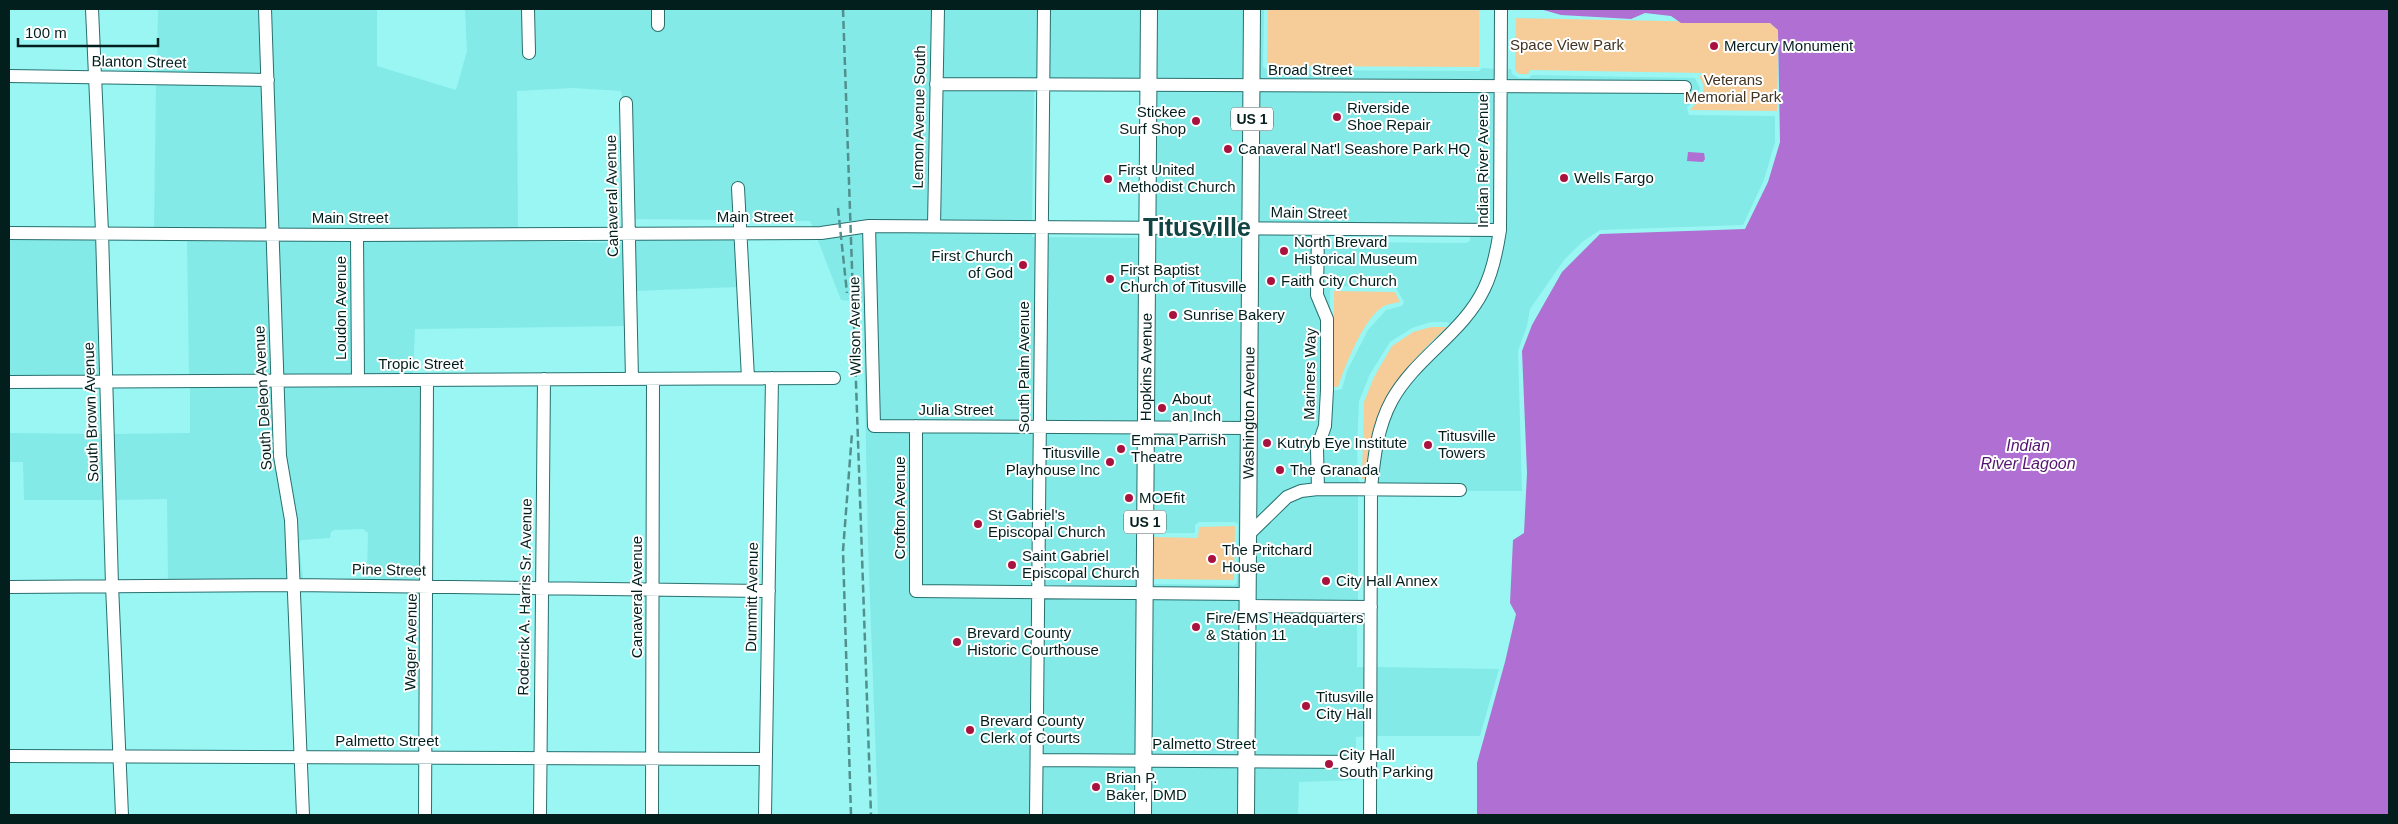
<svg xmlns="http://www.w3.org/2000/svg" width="2398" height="824" font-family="Helvetica,sans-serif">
<rect width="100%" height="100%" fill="#9af6f3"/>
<path fill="#83eae7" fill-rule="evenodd" d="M158,9H261L263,74L157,73Z
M270,9H377V66L456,90L467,51L465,9H523L525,59L534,58L532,9H653V31L662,30V9H933L929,221L813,227L810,221L744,220L743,182L733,183L735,220L633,219L631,98H622L621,91L573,88L517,91L518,228L276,229Z
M943,9H1039L1038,79L941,78Z
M1049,9H1144V80H1048Z
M1154,9H1248L1247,80H1154Z
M1257,9H1264L1263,66L1267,70L1479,71L1482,68L1495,69V81L1257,80Z
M1505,69H1511L1512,74L1519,78H1529L1532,75L1695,78L1700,88L1697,96L1687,108L1689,115L1775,116V142L1764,180L1743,225L1600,230L1582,242L1564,260L1530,309L1527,326L1518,351L1522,491H1465V485L1377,483L1379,458L1386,428L1396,403L1498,265L1504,92H1689V82L1505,81Z
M156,84L263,85L266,229L154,227Z
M940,89L1034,90L1032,222L939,221Z
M1153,91H1247L1246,223H1152Z
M1257,91L1495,92V225L1256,223Z
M874,231L1032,233V237H1037L1036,420H879Z
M865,232L869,431L912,432L911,596L1033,598L1031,815H878L868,545L863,302L841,300L817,238Z
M1152,234H1246L1244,422H1151Z
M1256,234L1313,235L1322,321L1323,390L1313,484L1284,492L1253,523Z
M1323,235H1330L1331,240L1334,242L1466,243L1470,241V236H1494L1489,261L1480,287L1458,318L1451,325L1447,322H1431L1412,328L1390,342L1370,374L1359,401L1357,445L1358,479L1361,483H1323L1322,450L1332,391L1342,389L1347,371L1368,330L1386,310L1402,306L1404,302L1396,288L1333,286L1330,291V314L1322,294Z
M1046,237L1143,238L1141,421L1045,420Z
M9,238H98L101,376H9Z
M735,238L738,287L635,291L633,239Z
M187,239L267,240L271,375L189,376Z
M518,239V241L624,243L626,326L415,329L413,374L363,375L362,240Z
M276,240H352L353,375H281Z
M423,385V581L321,580L367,577L368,533L363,529L334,530L331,532L330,538L301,540L299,544L303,580H299L285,455L282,386Z
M190,386H272L286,520L289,580H168L167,499L115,500L113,434L190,433Z
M1036,431L1033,587L921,585V432Z
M1045,431L1141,432L1139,588L1043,587Z
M1151,432L1244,433L1242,589L1149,588ZM1199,522H1235L1238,524L1237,583L1234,585L1153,584L1152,533H1195V525Z
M9,433L103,434L105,500H24L23,462H9Z
M1318,494H1358V602L1252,601V538L1284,505L1297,498Z
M1043,598L1139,599L1138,755H1042Z
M1149,599H1242L1241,755L1147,754Z
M1252,612L1357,613V667H1366V736L1356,737V757L1251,755Z
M1375,667L1499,669L1480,736H1375Z
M1138,765V815H1041L1042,766Z
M1148,765L1242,766L1241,815H1148Z
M1251,766L1356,768V780L1299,782L1298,815H1251Z"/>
<path fill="#f6cd99" d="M1268,9H1479V67L1267,66Z
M1516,18L1770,23L1778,30L1777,111L1690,110C1699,101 1710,90 1699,77L1703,73L1530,70L1528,74H1519L1515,70Z
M1334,291L1395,292L1400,302C1395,303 1388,304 1384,306C1364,317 1345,366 1338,387H1334Z
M1431,327H1447C1395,376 1372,405 1365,479H1362L1364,402L1374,377L1392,346L1413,332Z
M1235,526L1234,580L1154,579V537L1198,538L1199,527Z"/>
<path fill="#b06fd2" d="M1540,9H2389V815H1477V763L1505,662L1516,614L1510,603L1513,540L1524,533L1527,473L1522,351L1532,325L1562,272L1600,234L1745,229L1768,182L1780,142L1778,30L1770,23H1681L1671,16L1645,13L1631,19L1561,15Z
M1688,152L1704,153L1705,159L1703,162L1687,161Z"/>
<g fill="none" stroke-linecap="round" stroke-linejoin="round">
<defs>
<path id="minor" d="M92,9L102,232L112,585L122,815
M265,9L280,456L291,520L303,815
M528,9L529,53
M658,9V25
M9,76L268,80
M936,84L1685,87
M626,103L632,379
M738,188L748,378
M869,226L874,426L1249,428
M934,226L938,9
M1318,230L1317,295L1327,319V390L1325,426L1317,449L1318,489
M9,233L357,235L821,233L869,226L1500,230
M357,235L358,380
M9,382L834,378
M916,426V591L1247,594
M1248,535L1287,497L1301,491L1318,489L1460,490
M9,587L294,585L769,591
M1247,606L1371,607
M9,756L765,759
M1037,760L1370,762
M425,815L427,380
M540,815L544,379
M652,815L653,379
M765,815L772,378
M1036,815L1044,9
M1370,815L1371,488C1374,458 1377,427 1392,400C1416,357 1463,333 1484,289C1493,271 1497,250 1500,230L1501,9"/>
<g id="major">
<path id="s1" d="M1143,815L1149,9"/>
<path id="s2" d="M1246,815L1252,9"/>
</g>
</defs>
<use href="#minor" stroke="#286f6e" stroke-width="14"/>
<use href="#major" stroke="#286f6e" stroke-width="18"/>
<use href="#minor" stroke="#fff" stroke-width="12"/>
<use href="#major" stroke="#fff" stroke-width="16"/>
<path stroke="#52908e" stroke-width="2.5" stroke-dasharray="8 4" stroke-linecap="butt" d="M843,9L871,815
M838,208L847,293
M851,815L843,551L852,433"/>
</g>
<g fill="#a9123e" stroke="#fff" stroke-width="2">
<circle cx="1714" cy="46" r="5"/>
<circle cx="1337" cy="117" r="5"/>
<circle cx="1196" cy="121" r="5"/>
<circle cx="1228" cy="149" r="5"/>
<circle cx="1564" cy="178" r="5"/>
<circle cx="1108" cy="179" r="5"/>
<circle cx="1284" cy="251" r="5"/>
<circle cx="1023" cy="265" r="5"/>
<circle cx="1110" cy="279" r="5"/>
<circle cx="1271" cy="281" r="5"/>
<circle cx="1173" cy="315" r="5"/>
<circle cx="1162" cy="408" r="5"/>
<circle cx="1267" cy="443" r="5"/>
<circle cx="1428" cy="445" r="5"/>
<circle cx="1121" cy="449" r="5"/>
<circle cx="1110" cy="462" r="5"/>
<circle cx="1280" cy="470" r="5"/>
<circle cx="1129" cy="498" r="5"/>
<circle cx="978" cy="524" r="5"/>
<circle cx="1212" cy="559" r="5"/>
<circle cx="1012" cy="565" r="5"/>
<circle cx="1326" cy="581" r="5"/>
<circle cx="1196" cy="627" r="5"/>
<circle cx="957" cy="642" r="5"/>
<circle cx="1306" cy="706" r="5"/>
<circle cx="970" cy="730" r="5"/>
<circle cx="1329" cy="764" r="5"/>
<circle cx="1096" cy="787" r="5"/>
</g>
<g text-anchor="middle" stroke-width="4" stroke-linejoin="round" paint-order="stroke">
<g fill="#fff" stroke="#4e6262" stroke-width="1">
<rect x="1231" y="107.5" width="42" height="23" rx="4"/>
<rect x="1124" y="510.5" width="42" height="23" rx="4"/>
</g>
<g font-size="14" font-weight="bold" fill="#021f1e">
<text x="1252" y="124">US 1</text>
<text x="1145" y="527">US 1</text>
</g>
<g font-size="15" fill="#423421" stroke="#fff">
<text x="1567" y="50">Space View Park</text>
<text x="1733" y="85">Veterans<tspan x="1733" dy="17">Memorial Park</tspan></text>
</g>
<g font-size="15" fill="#021f1e" stroke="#fff" text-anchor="start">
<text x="1724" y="51">Mercury Monument</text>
<text x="1347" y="113">Riverside<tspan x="1347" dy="17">Shoe Repair</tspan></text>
<text x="1186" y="117" text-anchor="end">Stickee<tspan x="1186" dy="17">Surf Shop</tspan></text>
<text x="1238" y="154">Canaveral Nat'l Seashore Park HQ</text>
<text x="1118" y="175">First United<tspan x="1118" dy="17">Methodist Church</tspan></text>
<text x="1574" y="183">Wells Fargo</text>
<text x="1294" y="247">North Brevard<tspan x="1294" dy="17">Historical Museum</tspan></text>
<text x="1013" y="261" text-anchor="end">First Church<tspan x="1013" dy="17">of God</tspan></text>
<text x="1120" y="275">First Baptist<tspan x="1120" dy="17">Church of Titusville</tspan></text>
<text x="1281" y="286">Faith City Church</text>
<text x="1183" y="320">Sunrise Bakery</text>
<text x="1172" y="404">About<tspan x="1172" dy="17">an Inch</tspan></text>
<text x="1438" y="441">Titusville<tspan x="1438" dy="17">Towers</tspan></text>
<text x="1131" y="445">Emma Parrish<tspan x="1131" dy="17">Theatre</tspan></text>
<text x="1277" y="448">Kutryb Eye Institute</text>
<text x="1100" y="458" text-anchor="end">Titusville<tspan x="1100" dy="17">Playhouse Inc</tspan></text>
<text x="1290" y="475">The Granada</text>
<text x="1139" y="503">MOEfit</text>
<text x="988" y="520">St Gabriel's<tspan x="988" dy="17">Episcopal Church</tspan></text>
<text x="1222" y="555">The Pritchard<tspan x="1222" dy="17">House</tspan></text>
<text x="1022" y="561">Saint Gabriel<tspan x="1022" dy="17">Episcopal Church</tspan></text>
<text x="1336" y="586">City Hall Annex</text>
<text x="1206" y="623">Fire/EMS Headquarters<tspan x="1206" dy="17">&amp; Station 11</tspan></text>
<text x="967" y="638">Brevard County<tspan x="967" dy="17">Historic Courthouse</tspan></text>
<text x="1316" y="702">Titusville<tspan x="1316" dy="17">City Hall</tspan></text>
<text x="980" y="726">Brevard County<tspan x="980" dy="17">Clerk of Courts</tspan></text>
<text x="1339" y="760">City Hall<tspan x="1339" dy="17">South Parking</tspan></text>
<text x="1106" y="783">Brian P.<tspan x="1106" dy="17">Baker, DMD</tspan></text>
</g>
<g font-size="15" fill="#021f1e" stroke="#fff">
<text transform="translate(139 62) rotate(1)" y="5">Blanton Street</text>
<text x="1310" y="75">Broad Street</text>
<text transform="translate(919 117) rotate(-89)" y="5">Lemon Avenue South</text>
<text transform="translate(1483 161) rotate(-90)" y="5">Indian River Avenue</text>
<text transform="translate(612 196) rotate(-91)" y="5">Canaveral Avenue</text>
<text transform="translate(1309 213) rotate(1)" y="5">Main Street</text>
<text x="755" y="222">Main Street</text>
<text x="350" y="223">Main Street</text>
<text transform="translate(341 308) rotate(-90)" y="5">Loudon Avenue</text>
<text transform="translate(855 326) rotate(-91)" y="5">Wilson Avenue</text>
<text x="421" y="369">Tropic Street</text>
<text transform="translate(1024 367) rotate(-90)" y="5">South Palm Avenue</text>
<text dy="5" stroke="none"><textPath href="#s1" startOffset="448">Hopkins Avenue</textPath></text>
<text transform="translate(1310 374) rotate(-89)" y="5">Mariners Way</text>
<text transform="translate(263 398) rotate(-93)" y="5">South Deleon Avenue</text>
<text x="956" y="415">Julia Street</text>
<text transform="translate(91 412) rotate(-92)" y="5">South Brown Avenue</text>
<text dy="5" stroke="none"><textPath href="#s2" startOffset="402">Washington Avenue</textPath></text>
<text transform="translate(900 508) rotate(-90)" y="5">Crofton Avenue</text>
<text transform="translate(389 570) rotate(1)" y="5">Pine Street</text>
<text transform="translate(525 597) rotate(-89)" y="5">Roderick A. Harris Sr. Avenue</text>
<text transform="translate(637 597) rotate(-90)" y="5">Canaveral Avenue</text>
<text transform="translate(752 597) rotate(-89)" y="5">Dummitt Avenue</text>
<text transform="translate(411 642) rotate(-89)" y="5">Wager Avenue</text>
<text x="387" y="746">Palmetto Street</text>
<text x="1204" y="749">Palmetto Street</text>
</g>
<g font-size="16" font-style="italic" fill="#53136e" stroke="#fff">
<text x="2028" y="451">Indian<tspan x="2028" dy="18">River Lagoon</tspan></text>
</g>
<g font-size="25" font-weight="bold" fill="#114443" stroke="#fff">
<text x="1197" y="236">Titusville</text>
</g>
</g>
<rect width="2398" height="824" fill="none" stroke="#021f1e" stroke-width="20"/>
<path d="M18 38v8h140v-8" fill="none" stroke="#021f1e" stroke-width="2.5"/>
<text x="25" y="38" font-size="15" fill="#021f1e" stroke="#ffffff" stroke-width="4" paint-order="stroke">100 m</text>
</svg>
